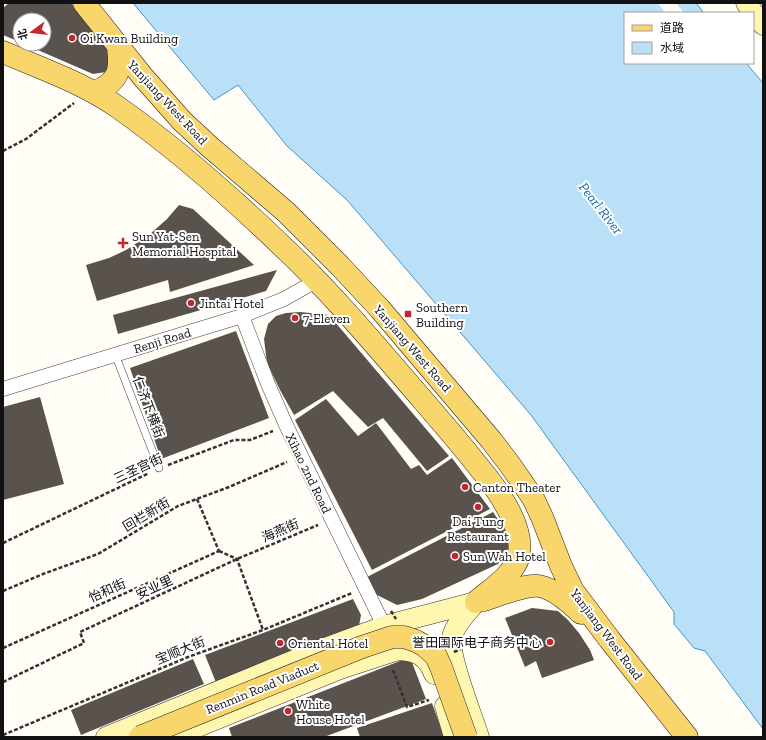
<svg xmlns="http://www.w3.org/2000/svg" width="766" height="740" font-family="'Zilla Slab','Noto Sans SC',serif">
<rect width="100%" height="100%" fill="#fffdf5"/>
<path fill="#b9e0f7" stroke="#3f96cf" d="M133,3H696L704,13H625V63H746L763,83V729L705,651L694,648L674,624V612L531,415L347,200L287,146L238,85L214,100Z"/>
<path fill="#fffdf5" d="M658,3H676L684,13H665Z"/>
<path fill="#5a524d" d="M9,3H71L111,51L112,62L106,72L93,74L24,44H44V20H20V42L3,35V8Z
M179,205L193,209L254,265L170,292L168,280L97,301L86,265L109,258L126,250L149,235L167,219Z
M277,270L266,291L118,334L113,315Z
M300,312L329,315L449,456L427,471L383,418L368,427L333,391L294,415L280,390L267,363L264,339L268,324L276,316L286,313Z
M236,331L269,418L161,459L130,368Z
M40,397L64,484L3,500V407Z
M326,399L358,436L376,423L411,469L419,465L427,475L452,458L490,509L372,570L295,420Z
M493,512L505,530L508,541V549L498,564L422,599L397,605L377,595L367,577Z
M353,599L361,615L359,626L217,685L205,655Z
M532,608L558,611L568,620L579,633L590,650L594,660L542,678L536,661L525,667L505,618Z
M410,657L426,699L324,737H232L229,728Z
M193,659L204,684L81,735L71,710Z
M432,703L444,737H360L357,728Z"/>
<g fill="none" stroke-linecap="round" stroke-linejoin="round">
<defs>
<path id="lane" d="M115,354L159,468"/>
<path id="street" d="M242,316L268,384L286,425L384,626
M3,389L242,316L284,299L316,281"/>
<path id="secondary" d="M746,3L763,25
M476,602C468,612 455,624 452,637C447,654 473,717 479,737
M445,706L454,737
M106,737L314,652L384,626L476,602
M173,737L340,669L398,650C417,651 427,656 434,674"/>
<path id="primary" d="M84,3L143,77L182,121L210,147L286,212L340,266L380,309L491,440L508,462L533,498L542,517L561,566L573,591L610,640L687,737
M3,52C42,69 84,83 119,108C177,149 231,197 282,246C332,293 376,346 421,398C440,420 460,443 478,466C487,477 497,489 504,502C513,517 522,537 519,555C516,573 490,590 476,602
M96,92C119,80 121,72 118,47
M484,600C497,596 526,584 539,586C555,589 569,602 581,613"/>
</defs>
<use href="#lane" stroke="#444" stroke-width="8"/>
<use href="#street" stroke="#444" stroke-width="15"/>
<use href="#secondary" stroke="#333" stroke-width="21"/>
<use href="#primary" stroke="#222" stroke-width="23"/>
<path stroke="#333" stroke-width="2.5" stroke-dasharray="4 2" stroke-linecap="butt" d="M3,151L26,139L74,103
M168,465L234,440H250L273,431
M197,499L219,551
M3,543L149,473
M219,551L237,559L263,630
M3,591L43,574L98,554L178,506L229,487L287,462
M3,648L219,551
M393,670L407,707L429,700
M3,682L84,643L80,632L237,559L318,525
M3,735L188,657L263,630L352,593"/>
<use href="#lane" stroke="#fff" stroke-width="7"/>
<use href="#street" stroke="#fff" stroke-width="14"/>
<use href="#secondary" stroke="#fff6b0" stroke-width="20"/>
<use href="#primary" stroke="#f9d66b" stroke-width="22"/>
<defs>
<path id="primary-bridge" d="M140,737L362,647L392,637H404L416,641L425,646L436,656L441,667L466,737"/>
</defs>
<use href="#primary-bridge" stroke="#222" stroke-width="23" stroke-linecap="butt"/>
<path stroke="#333" stroke-width="2.5" stroke-dasharray="4 2" stroke-linecap="butt" d="M391,611L396,619
M454,652L461,649"/>
<use href="#primary-bridge" stroke="#f9d66b" stroke-width="22"/>
</g>
<g fill="#c4262e" stroke="#fff" stroke-width="1.5">
<circle cx="72" cy="38" r="4"/>
<path d="M121 237h4v4h4v4h-4v4h-4v-4h-4v-4h4z"/>
<circle cx="191" cy="303" r="4"/>
<rect x="404" y="310" width="8" height="8" rx="2"/>
<circle cx="295" cy="318" r="4"/>
<circle cx="465" cy="487" r="4"/>
<circle cx="478" cy="507" r="4"/>
<circle cx="455" cy="556" r="4"/>
<circle cx="550" cy="642" r="4"/>
<circle cx="280" cy="643" r="4"/>
<circle cx="288" cy="711" r="4"/>
</g>
<g text-anchor="middle" stroke-width="4" stroke-linejoin="round" paint-order="stroke">
<g font-size="13" fill="#111" stroke="#fff" text-anchor="start">
<text x="80" y="43">Oi Kwan Building</text>
<text x="132" y="241">Sun Yat-Sen<tspan x="132" dy="15">Memorial Hospital</tspan></text>
<text x="199" y="308">Jintai Hotel</text>
<text x="416" y="312">Southern<tspan x="416" dy="15">Building</tspan></text>
<text x="303" y="323">7-Eleven</text>
<text x="473" y="492">Canton Theater</text>
<text x="478" y="526" text-anchor="middle">Dai Tung<tspan x="478" dy="15">Restaurant</tspan></text>
<text x="463" y="561">Sun Wah Hotel</text>
<text x="542" y="647" text-anchor="end">誉田国际电子商务中心</text>
<text x="288" y="648">Oriental Hotel</text>
<text x="296" y="709">White<tspan x="296" dy="15">House Hotel</tspan></text>
</g>
<g font-size="13" fill="#111" stroke="#fff">
<text transform="translate(168 102) rotate(47)" y="5">Yanjiang West Road</text>
<text transform="translate(162 340) rotate(-17)" y="5">Renji Road</text>
<text transform="translate(413 348) rotate(49)" y="5">Yanjiang West Road</text>
<text transform="translate(149 407) rotate(69)" y="5">仁济下横街</text>
<text transform="translate(138 468) rotate(-25)" y="5">三圣宫街</text>
<text transform="translate(309 473) rotate(64)" y="5">Xihao 2nd Road</text>
<text transform="translate(146 514) rotate(-31)" y="5">回栏新街</text>
<text transform="translate(280 530) rotate(-23)" y="5">海燕街</text>
<text transform="translate(154 587) rotate(-25)" y="5">安业里</text>
<text transform="translate(107 590) rotate(-24)" y="5">怡和街</text>
<text transform="translate(607 634) rotate(53)" y="5">Yanjiang West Road</text>
<text transform="translate(180 650) rotate(-22)" y="5">宝顺大街</text>
<text transform="translate(262 687) rotate(-22)" y="5">Renmin Road Viaduct</text>
</g>
<g font-size="14" font-style="italic" fill="#1768a6" stroke="#fff">
<text transform="translate(601 208) rotate(52)" y="5">Pearl River</text>
</g>
</g>
<rect width="766" height="740" fill="none" stroke="#111111" stroke-width="8"/>
<rect x="624" y="12" width="130" height="52" fill="#ffffff" stroke="#a0a0a0"/>
<rect x="632" y="25" width="20" height="6" fill="#f9d66b" stroke="#a0a0a0"/>
<text x="660" y="32" font-size="12" fill="#111111">道路</text>
<rect x="632" y="42" width="20" height="12" fill="#b9e0f7" stroke="#a0a0a0"/>
<text x="660" y="52" font-size="12" fill="#111111">水域</text>
<g transform="translate(32 32) rotate(255)"><circle r="19" fill="#ffffff" stroke="#a0a0a0"/>
<path d="M0-3L7 15L0 10L-7 15Z" fill="#c4262e"/>
<text y="-6" font-size="11" font-weight="bold" text-anchor="middle" fill="#111111">北</text>
</g>
</svg>
